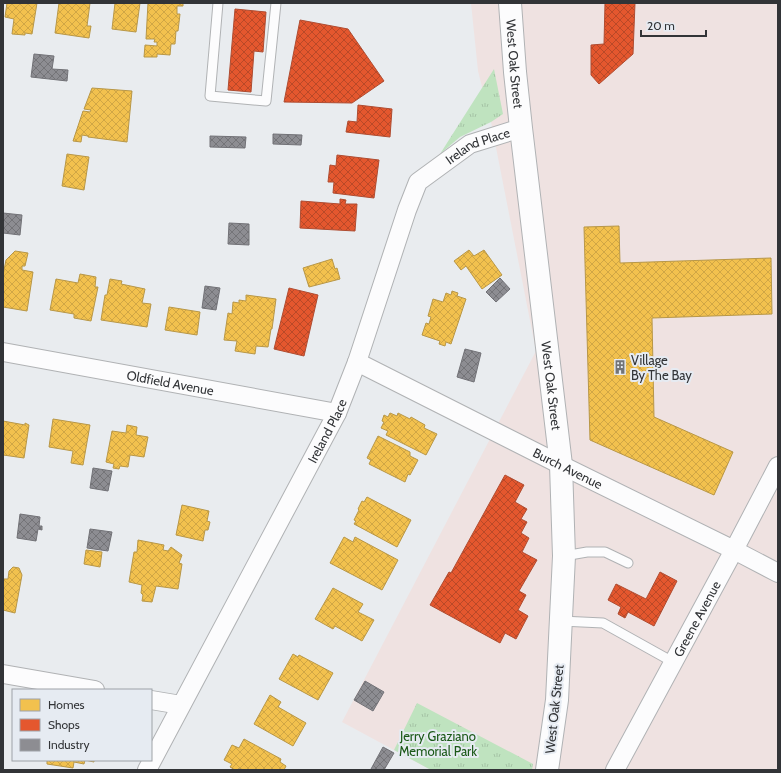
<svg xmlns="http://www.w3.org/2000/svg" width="781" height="773" font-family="Cabin,sans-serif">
<defs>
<pattern id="grass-tufts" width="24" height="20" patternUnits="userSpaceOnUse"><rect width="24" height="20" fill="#bfe3bf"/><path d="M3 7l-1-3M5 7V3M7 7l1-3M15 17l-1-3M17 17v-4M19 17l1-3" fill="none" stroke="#a5c3a5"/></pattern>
<pattern id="homes-cross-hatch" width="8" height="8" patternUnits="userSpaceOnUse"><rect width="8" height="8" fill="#f2c14e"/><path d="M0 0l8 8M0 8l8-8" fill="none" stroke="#d0a645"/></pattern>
<pattern id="shops-cross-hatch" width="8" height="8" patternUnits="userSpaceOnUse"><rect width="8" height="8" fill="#e4572e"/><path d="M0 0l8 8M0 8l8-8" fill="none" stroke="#b94928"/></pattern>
<pattern id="industry-cross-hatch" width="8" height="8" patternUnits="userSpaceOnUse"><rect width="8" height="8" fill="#8d8d92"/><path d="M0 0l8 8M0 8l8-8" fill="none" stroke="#747478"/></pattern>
</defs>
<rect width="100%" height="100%" fill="#e9ecef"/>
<path fill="#efe2e1" d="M471,3H778V770H431L342,722L536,351L491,122L478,71Z"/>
<path fill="url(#grass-tufts)" d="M494,69L503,114L491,122L460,137L440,154Z
M417,703L533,764L532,770H431L394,750Z"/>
<path fill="url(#homes-cross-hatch)" stroke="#b89747" d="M7,3H37L32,34L25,33V35L12,34L14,19L5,17Z
M59,3H90L87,26H91L89,38L55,33Z
M115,3H140L136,32L112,29Z
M148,3H183V6H177V14H180L178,31H176L175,44H171L170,55L157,54V57H144L145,45L157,46V42H154L155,39H146Z
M92,88L132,91L127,142L88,137V136L82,135L81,142L73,141L83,111L90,112L91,110L84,109Z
M67,154L89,157L84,190L62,186Z
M619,226L620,263L771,258L772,314L652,318L654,417L733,452L714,495L590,440L584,227Z
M469,250L474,256L484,250L502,275L482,289L466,266L461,270L454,261Z
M15,251L28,253L25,266H22V270L33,272L27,311L3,307V275L6,260Z
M332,259L335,269L337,268L340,279L309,287L303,268Z
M80,274L96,277L95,287H98L91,321L74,318V314L50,310L56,279L78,283Z
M110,279L122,281L121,284L145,289L142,303L151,304L147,327L101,320L105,295H107Z
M452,291L458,293L457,296L466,299L451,344L446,342L445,346L439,344L440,341L422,335L426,323L429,324L431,317L428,316L433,299L443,302L446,293L451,295Z
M246,295L276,299L272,329H271L268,347L256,346L255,354L235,351L237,341L224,340L228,313L232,314L233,302L239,303V300L246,301Z
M169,307L200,312L197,335L165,330Z
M390,413L397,416L398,413L410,419L411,417L425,425L424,428L437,434L426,455L386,435L388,431L381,428L384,422L382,421L384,415L388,417Z
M53,419L90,425L83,465L71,463L73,451L49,447Z
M3,421L25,425V423L29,425L24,458L3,455Z
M127,425L137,427L136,435L148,437L144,457L130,455L128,467L120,466L119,469L113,468L114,464L106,462L112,431L126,433Z
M378,436L410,452V456L418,460L410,475L408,474L405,482L369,464L371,460L367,458Z
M367,497L411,520L397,547L354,524L356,521L354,520L359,510L358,509L362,501L364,502Z
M182,505L209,511L207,521L210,522L208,530H205L203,541L176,535Z
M344,537L353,542L355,537L398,560L382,590L330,563Z
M138,540L164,545L163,550L168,551L171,547L182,555L179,563L182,564L178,589L156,586L152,602L142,601L143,595L141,593L142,585L129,582L134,552H137Z
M86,550L102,552L100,567L84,564Z
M13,567L19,568L22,575L15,613L3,610V579H8L9,571Z
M333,588L363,604L358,612L374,620L362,641L335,626L333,629L315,619Z
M293,654L298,657L299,655L333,673L318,700L279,679Z
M270,695L281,702L278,707L306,723L293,746L254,724Z
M244,739L281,759L280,762L286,766L284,770H243L239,768L238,770H235L230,767L232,764L224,760L232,745L239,748Z
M47,760H94V762L85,760L84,764L74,762L73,768L47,764Z"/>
<path fill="url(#shops-cross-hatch)" stroke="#af4c31" d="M605,3H635L633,54L599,84L591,75V45L604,44Z
M235,9L266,12L263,52L254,51L251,92L228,90Z
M300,20L348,29L384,81L352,103L284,102Z
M358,105L392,109L390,137L346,132L348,121L357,122Z
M337,155L379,160L374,198L333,193L334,182H328L330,165L336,166Z
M340,199L346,200L345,204H357L355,231L300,228L301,201L340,204Z
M289,288L318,295L304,356L274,349Z
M505,475L524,485L515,502L527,509L521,519L527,522L521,533L529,538L522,552L537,560L519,591L526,595L518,610L528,616L516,639L505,633L500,643L430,605L449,572L451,573Z
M660,572L677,581L654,626L628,612L625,618L618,614L621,607L608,600L616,584L646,599Z"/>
<path fill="url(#industry-cross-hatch)" stroke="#727277" d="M34,54L54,56L52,69L68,70L67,81L31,77Z
M273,134L302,135L301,145L273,144Z
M210,136L246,137L245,148L210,147Z
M3,213L22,215L20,235L3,233Z
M229,223L249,224V245L228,244Z
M500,278L510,289L496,302L486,292Z
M205,286L220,288L216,310L202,308Z
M465,349L481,353L474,382L457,377Z
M93,468L112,471L108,491L90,488Z
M20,514L40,517L39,526H42V530L38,529L36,541L17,538Z
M90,529L112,532L108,551L87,548Z
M365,681L384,692L373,711L354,700Z
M383,747L394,753L384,770H373L371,769Z"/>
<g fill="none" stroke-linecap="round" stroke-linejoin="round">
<defs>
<path id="lane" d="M218,3L210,96L266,101L276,3
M564,556L587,552H605L628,563
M561,621L603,623L673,662"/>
<g id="street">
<path id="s1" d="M3,352L337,413"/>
<path id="s2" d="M357,362L561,465L734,550L778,573"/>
<path d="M3,674L95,690"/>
<path d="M151,700L181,705"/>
<path id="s3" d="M147,770L337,413L357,362L407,210L418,182L470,144L521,128"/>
<path id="s4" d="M615,770L734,550L778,466"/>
</g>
<g id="secondary">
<path id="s5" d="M510,3L515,72L521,128L561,465L564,556L557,700L547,770"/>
</g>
</defs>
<use href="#lane" stroke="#b0b2b4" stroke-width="11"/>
<use href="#street" stroke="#b0b2b4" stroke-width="20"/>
<use href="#secondary" stroke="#b0b2b4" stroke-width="24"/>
<use href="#lane" stroke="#fcfcfd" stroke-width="9"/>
<use href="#street" stroke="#fcfcfd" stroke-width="18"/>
<use href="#secondary" stroke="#fcfcfd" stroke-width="22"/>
</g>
<defs>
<symbol id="building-bare" viewBox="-9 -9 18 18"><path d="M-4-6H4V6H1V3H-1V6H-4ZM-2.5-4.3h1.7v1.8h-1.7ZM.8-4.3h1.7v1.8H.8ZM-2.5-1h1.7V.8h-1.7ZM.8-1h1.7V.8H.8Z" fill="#727477" stroke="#e6ebf2" stroke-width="2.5" paint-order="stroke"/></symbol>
</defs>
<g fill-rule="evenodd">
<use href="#building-bare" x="610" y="357" width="20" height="20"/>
</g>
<g text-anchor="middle" stroke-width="4" stroke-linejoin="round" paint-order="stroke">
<g font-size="13" fill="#323437" stroke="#e6ebf2">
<text dy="5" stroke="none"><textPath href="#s5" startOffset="61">West Oak Street</textPath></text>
<text dy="5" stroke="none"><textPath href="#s3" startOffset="720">Ireland Place</textPath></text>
<text dy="5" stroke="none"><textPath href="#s1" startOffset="170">Oldfield Avenue</textPath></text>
<text dy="5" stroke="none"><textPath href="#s5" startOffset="385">West Oak Street</textPath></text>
<text dy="5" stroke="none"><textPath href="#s3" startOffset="384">Ireland Place</textPath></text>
<text dy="5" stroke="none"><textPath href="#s2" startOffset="236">Burch Avenue</textPath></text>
<text dy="5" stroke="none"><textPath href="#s4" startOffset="172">Greene Avenue</textPath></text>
<text transform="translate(554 709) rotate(-84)" y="5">West Oak Street</text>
</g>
<g font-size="13" fill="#323437" stroke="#e6ebf2" text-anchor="start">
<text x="631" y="365">Village<tspan x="631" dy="15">By The Bay</tspan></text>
</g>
<g font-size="13" fill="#1b5918" stroke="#e6ebf2">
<text x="438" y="741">Jerry Graziano<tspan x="438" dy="15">Memorial Park</tspan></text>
</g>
</g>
<rect width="781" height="773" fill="none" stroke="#323437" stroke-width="8"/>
<rect x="12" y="689" width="140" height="72" fill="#e6ebf2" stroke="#9ea2a7"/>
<rect x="20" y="699" width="20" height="12" fill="#f2c14e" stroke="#9ea2a7"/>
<text x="48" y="709" font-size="12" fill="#323437">Homes</text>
<rect x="20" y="719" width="20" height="12" fill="#e4572e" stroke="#9ea2a7"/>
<text x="48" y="729" font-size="12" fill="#323437">Shops</text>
<rect x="20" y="739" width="20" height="12" fill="#8d8d92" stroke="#9ea2a7"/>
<text x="48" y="749" font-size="12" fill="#323437">Industry</text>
<path d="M641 30v6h65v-6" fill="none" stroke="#323437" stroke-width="2"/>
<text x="647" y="30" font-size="12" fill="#323437" stroke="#e6ebf2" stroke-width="3" paint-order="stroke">20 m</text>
</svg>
